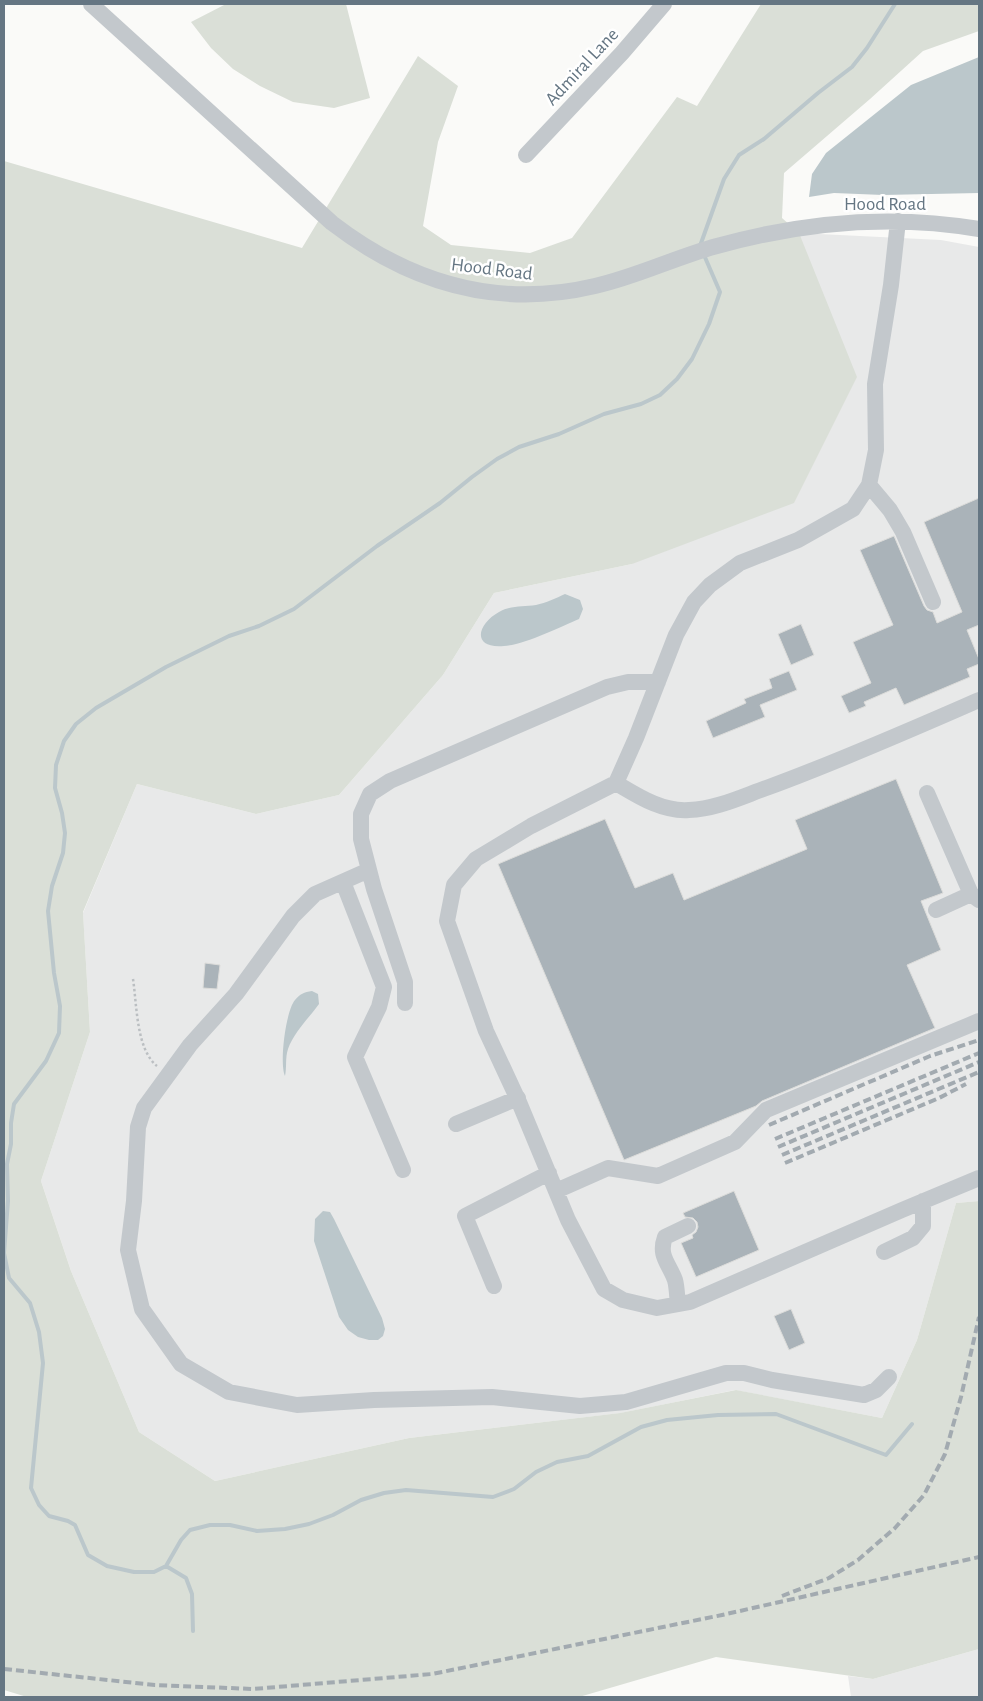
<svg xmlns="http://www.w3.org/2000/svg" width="983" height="1701" font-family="'Alegreya Sans',sans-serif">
<rect width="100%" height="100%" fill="#fafaf8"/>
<path fill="#e8e9e9" d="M799,233L941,240L979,247V1201L956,1203L917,1340L882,1418L735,1390L621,1413L409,1438L215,1481L139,1432L71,1271L41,1181L90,1032L83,913L137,784L256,814L339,795L443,675L494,593L632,564Z
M979,1649V1697H851L848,1676L873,1679Z"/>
<path fill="#dadfd7" d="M226,4H346L370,98L334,108L293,102L260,86L233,69L211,48L191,22Z
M761,4H979V31L923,51L870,99L784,173L782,218L799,233L857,377L794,503L632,564L494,593L443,675L339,795L256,814L137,784L83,912L90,1032L41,1181L71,1271L139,1432L215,1481L409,1438L620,1413L736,1390L882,1418L917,1340L956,1203L979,1201V1649L873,1679L716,1657L579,1697H27L4,1690V161L302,248L418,56L458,86L438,142L423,226L451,245L530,253L572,238L677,97L697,106Z"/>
<path fill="#bbc7cb" d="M979,57V193L883,195L834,193L809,197L812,174L826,153L911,85Z
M565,594L580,600L583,609L579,619C560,627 524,645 504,646C471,649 477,624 499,612C512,605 523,607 536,605C546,603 556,598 565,594Z
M312,991L318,994L319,1004C309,1018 294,1032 288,1049C285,1058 287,1067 285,1076C279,1063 286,1010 295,1000C300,994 304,992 312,991Z
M323,1211L330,1212L334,1219L382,1318L385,1329L383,1336L378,1340H369L358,1337L348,1330L339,1317L314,1241L315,1219Z"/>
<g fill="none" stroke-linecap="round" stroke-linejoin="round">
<path stroke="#bbc7cb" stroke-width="4" d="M700,246L724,179L739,155L764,139L818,93L852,67L867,48L895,4
M704,255L720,292L709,324L692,359L677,379L660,395L641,404L604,414L559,434L519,447L497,459L472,477L440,503L377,546L294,609L259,626L229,636L166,667L96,708L76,724L64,741L56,765L55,788L62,813L65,833L63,853L52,886L48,911L54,973L60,1006L59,1033L46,1061L14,1104L11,1123V1144L7,1164L8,1201L4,1253L9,1278L30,1303L39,1332L43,1363L31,1488L39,1505L49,1516L68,1521L75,1525L88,1555L107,1566L134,1572H154L166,1566L181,1540L190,1530L210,1525H230L257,1531L285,1529L309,1524L333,1515L361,1500L384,1493L406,1490L493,1497L514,1489L536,1472L557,1462L588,1456L641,1427L667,1420L718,1415L776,1414L886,1455L912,1424
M166,1566L186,1578L192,1594L193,1631"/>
</g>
<path fill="#aab3b9" stroke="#dcdcda" d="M979,498V625L967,630L979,659V664L967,669L970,677L904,705L896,688L864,702L866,706L849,713L841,696L871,683L853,642L893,625L860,550L894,536L924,606L927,610L933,612L937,623L962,612L924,522Z
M801,624L814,655L791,665L778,634Z
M789,671L797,690L760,705L765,717L713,738L706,721L746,703L744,699L772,688L769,679Z
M896,779L943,893L921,901L941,950L907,965L935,1028L762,1101L756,1106L624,1160L498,864L605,819L635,888L673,873L684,900L807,849L795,820Z
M205,963L220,965L217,989L203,988Z
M734,1191L759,1250L696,1277L681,1243L693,1238L692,1235L696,1232L698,1227L697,1222L693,1218L685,1217L683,1213Z
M791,1309L805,1343L789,1350L774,1316Z"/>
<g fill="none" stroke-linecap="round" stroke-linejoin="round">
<path stroke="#bbbfc2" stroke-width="2.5" stroke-dasharray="2.5 2.5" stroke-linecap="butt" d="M133,979C137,1005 136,1049 157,1066"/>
<path stroke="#c3c8cc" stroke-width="16" d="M91,4L332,223C410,283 498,309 595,286C636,277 676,257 717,246C803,222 891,214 979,229
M526,155L622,53L664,4
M898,221L891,285L875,384L876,450L869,485L853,509L798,540L740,563L710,585L694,602L676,635L636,738L616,783L531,826L476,859L454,885L447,921L486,1031L519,1102L568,1220L604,1289L623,1300L657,1308L690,1302L902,1210L979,1178
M869,485L890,510L903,532L933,602
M616,783C638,796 662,812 689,810C717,809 743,796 769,787C840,761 910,730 979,700
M927,793L971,894L979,900
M369,870L315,894L293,916L236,994L190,1045L144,1108L138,1127L134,1201L128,1250L142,1309L181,1364L229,1392L297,1405L374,1400L492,1397L580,1406L626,1402L726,1373H744L772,1380L864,1395L876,1390L889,1377
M343,882L384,987L379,1007L355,1057L403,1170
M936,910L971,894
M405,1003V982L374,889L361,839V814L370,794L390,781L607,687L628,682H658
M456,1124L518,1098
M556,1191L608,1168L658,1176L735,1142L766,1110L979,1021
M884,1252L913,1238L923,1226V1201
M494,1286L465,1216L549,1173
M678,1304C677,1297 677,1287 675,1280C669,1263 658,1256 665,1237L688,1226"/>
<path stroke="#a2aab0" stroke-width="4" stroke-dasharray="8 4" stroke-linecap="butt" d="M769,1125L930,1056L979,1040
M775,1139L979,1053
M778,1147L979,1062
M782,1155L979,1072
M785,1163L939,1098L966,1084
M782,1596L829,1578L858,1560L895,1528L924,1495L945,1454L961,1397L979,1317
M4,1669L155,1685L253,1689L432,1674L722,1615L979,1557"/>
</g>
<g text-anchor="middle" stroke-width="5" stroke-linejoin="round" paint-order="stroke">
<g font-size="19" fill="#657683" stroke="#fff">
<text transform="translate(581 66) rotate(-47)" y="7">Admiral Lane</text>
<text x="885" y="210">Hood Road</text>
<text transform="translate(492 268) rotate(7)" y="7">Hood Road</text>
</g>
</g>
<rect width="983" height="1701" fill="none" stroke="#657683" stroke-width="10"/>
</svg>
